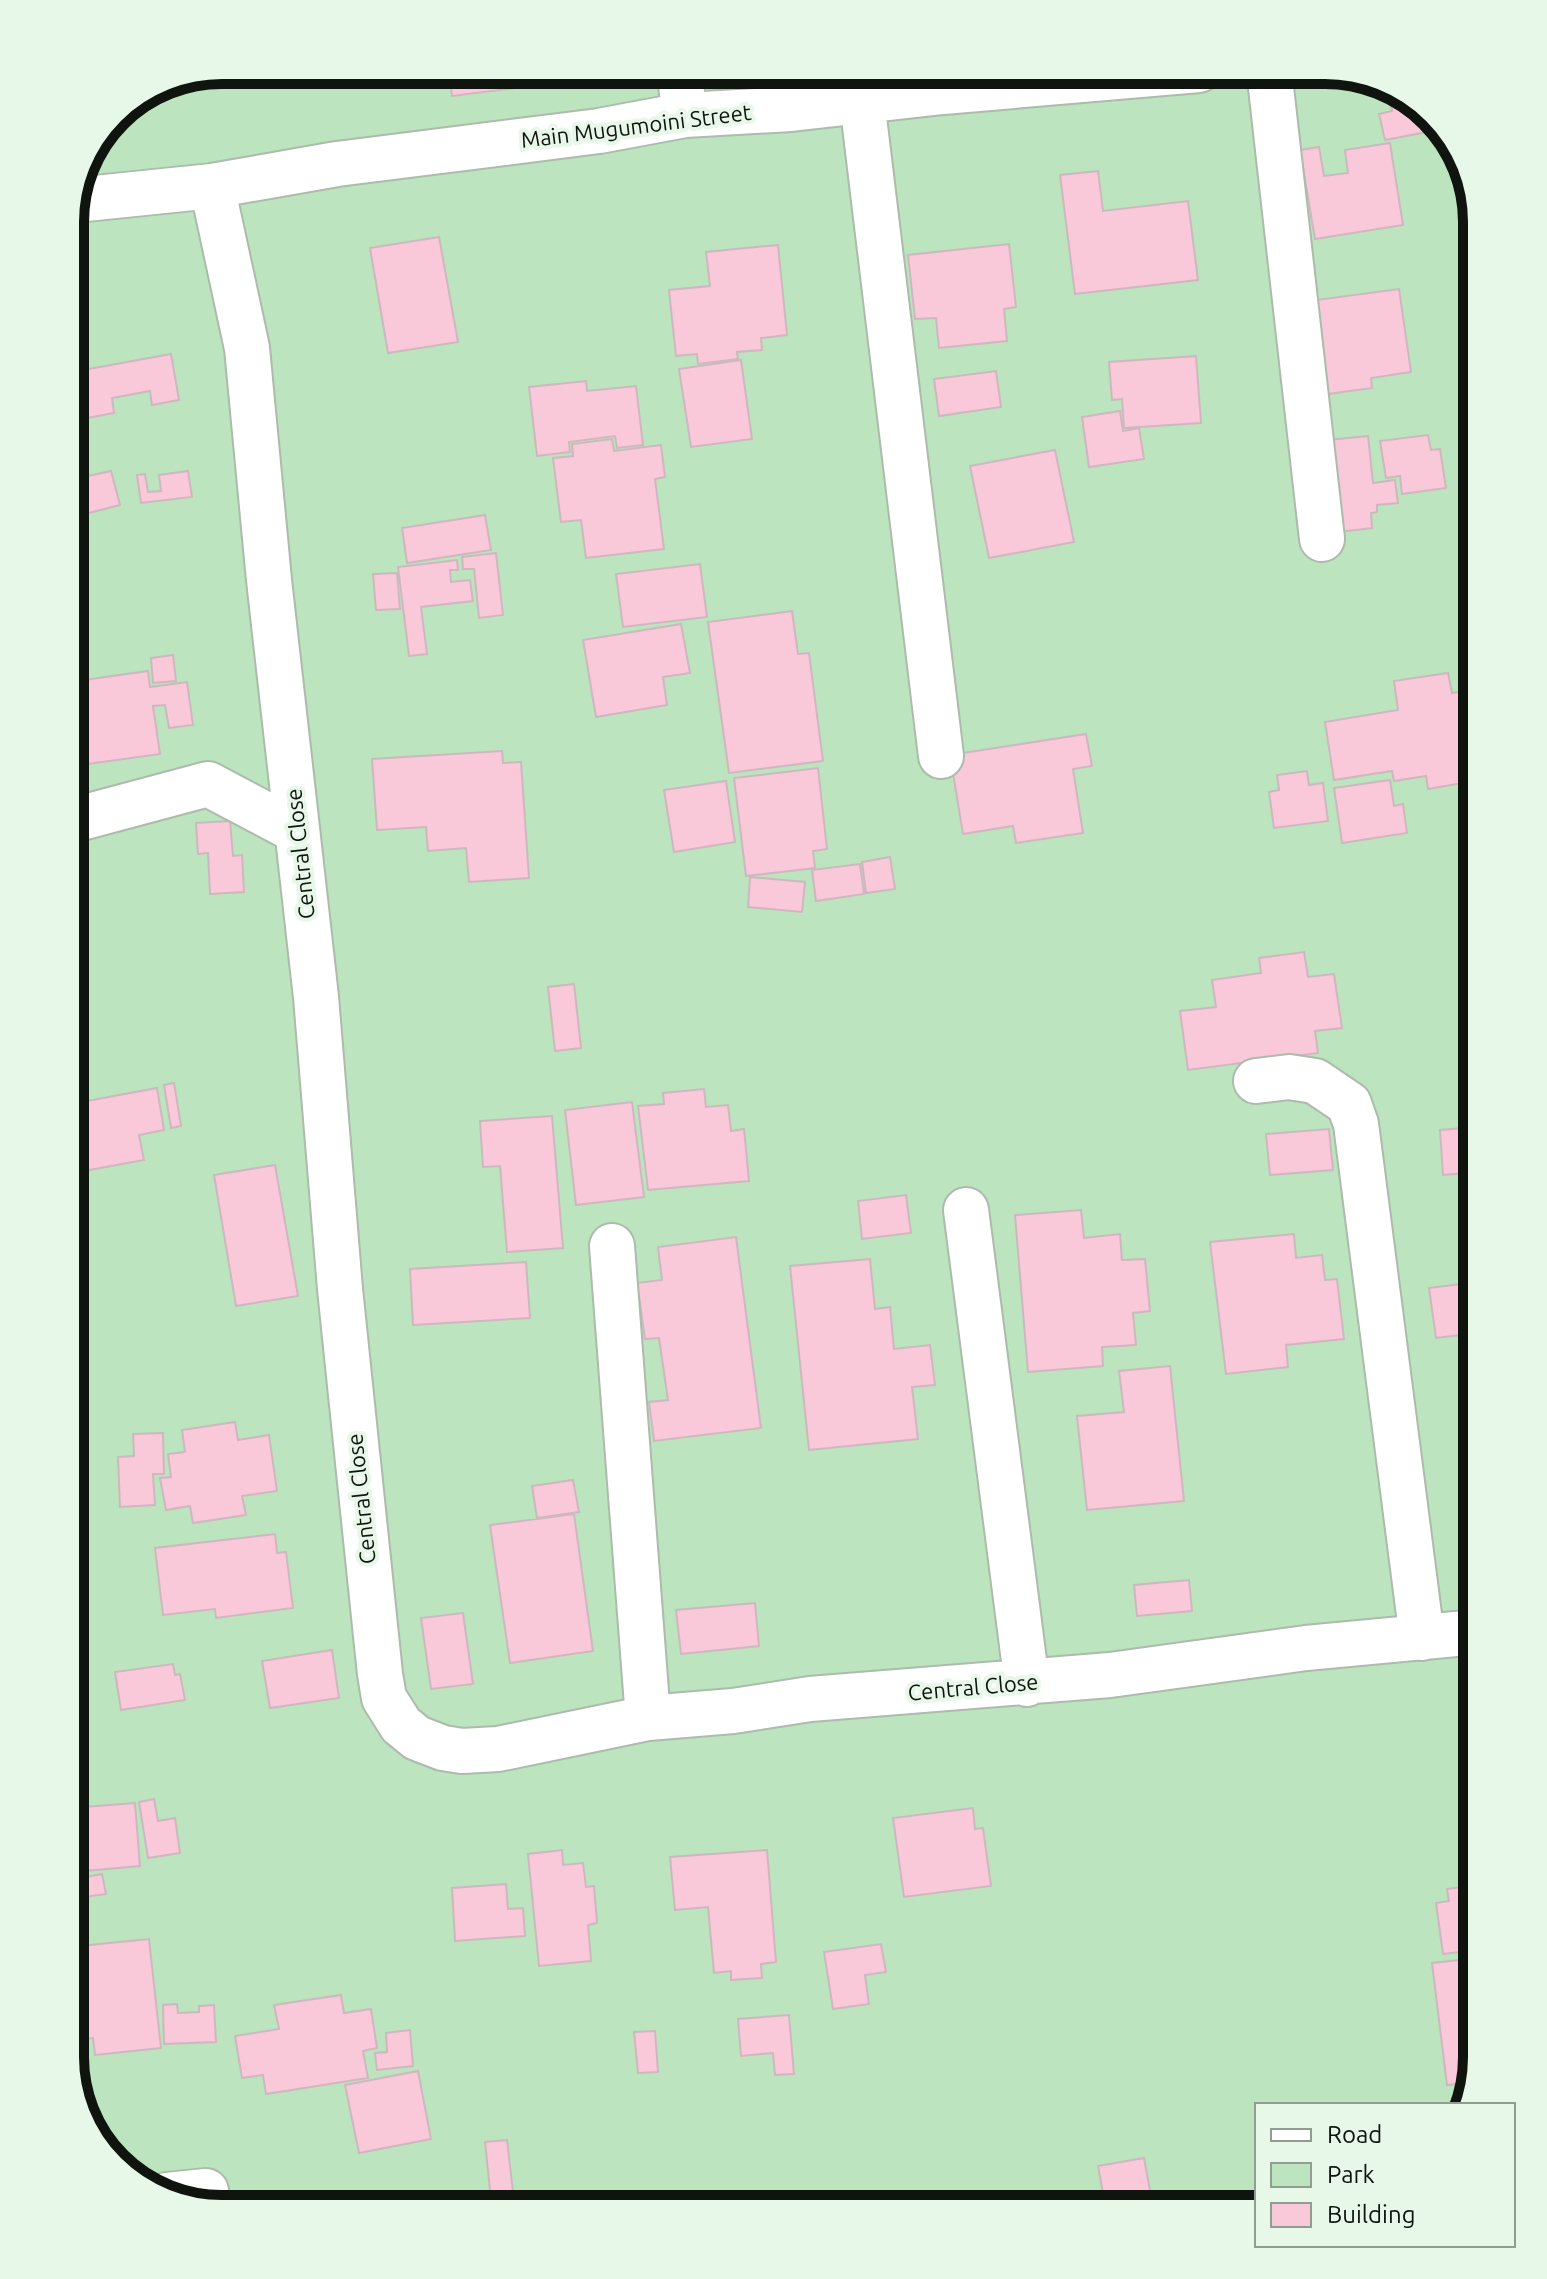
<svg xmlns="http://www.w3.org/2000/svg" width="1547" height="2279" font-family="Ubuntu,sans-serif">
<rect width="100%" height="100%" fill="#e8f8e8"/>
<path fill="#bce4be" d="M222,70H1335L1401,91L1457,146L1477,222V2058L1464,2105H1257V2209H212L146,2188L90,2133L70,2057V212L115,114L164,81Z"/>
<path fill="#f9c8d9" stroke="#ceb8bf" stroke-width="2" d="M278,70H328L329,79L278,82Z
M449,70H515L517,88L452,96Z
M572,70H626L574,80Z
M1388,86L1401,91L1429,119L1432,131L1385,140L1379,114L1392,111Z
M1390,143L1403,225L1315,239L1300,150L1319,147L1324,176L1348,173L1345,150Z
M1098,171L1103,211L1188,201L1198,280L1075,294L1060,175Z
M439,237L458,342L388,353L370,248Z
M1009,244L1016,307L1004,309L1007,341L939,348L936,318L915,319L908,255Z
M778,245L787,335L761,338L762,350L737,352L738,359L698,364L697,354L676,356L669,290L710,286L706,252Z
M1399,289L1411,372L1371,378L1372,388L1328,394L1316,300Z
M171,354L179,400L152,405L150,391L112,398L114,413L87,418L78,371Z
M1196,356L1201,423L1124,428L1122,399L1112,400L1109,362Z
M741,360L752,439L691,447L679,369Z
M996,371L1001,407L939,416L934,379Z
M586,381L587,391L636,386L643,445L617,448L615,436L569,442L570,452L537,456L529,387Z
M1120,411L1123,431L1139,428L1144,459L1089,467L1082,417Z
M1428,435L1431,450L1440,449L1446,488L1402,494L1400,476L1386,478L1380,441Z
M1368,436L1373,483L1395,480L1398,503L1377,505V512L1371,513L1372,528L1339,532L1328,440Z
M612,439L614,451L661,445L665,477L655,479L664,549L586,558L581,520L561,522L553,458L573,456L572,444Z
M1055,450L1074,542L989,558L970,466Z
M111,471L120,505L81,515L78,502L70,504V480Z
M188,471L192,497L141,503L137,475L145,474L148,492L161,491L159,475Z
M485,515L491,550L407,563L402,528Z
M496,553L503,615L479,618L474,569H463L462,557Z
M457,560L458,570H450L451,582L470,580L473,601L421,607L427,654L409,656L398,567Z
M700,564L707,617L623,627L616,574Z
M397,573L400,609L376,610L373,574Z
M792,611L798,654L809,653L823,761L729,773L708,622Z
M681,624L690,673L663,677L667,705L596,717L583,640Z
M79,655L82,672L70,674V656Z
M173,655L176,681L153,683L151,658Z
M148,671L150,687L187,682L193,725L169,728L165,705L153,706L160,754L81,765L78,750L70,751V682Z
M1448,673L1452,693L1477,689V769L1472,770L1474,781L1428,789L1426,776L1394,781L1392,771L1334,780L1325,722L1398,710L1394,681Z
M1086,734L1092,766L1073,769L1083,833L1016,843L1013,826L963,834L950,755Z
M502,751L503,763L521,762L529,878L469,882L466,848L428,851L426,827L377,830L372,759Z
M818,768L827,849L813,851L815,868L746,876L734,778Z
M1307,771L1309,785L1323,783L1328,821L1274,828L1269,792L1279,790L1277,775Z
M1390,780L1394,806L1403,804L1407,833L1342,843L1334,788Z
M726,781L735,842L674,852L664,790Z
M230,821L233,856L242,855L244,892L210,894L208,853L198,854L196,823Z
M890,857L895,889L866,893L862,862Z
M860,864L864,894L816,901L812,870Z
M750,877L805,882L802,912L748,907Z
M1304,952L1308,977L1334,974L1342,1028L1315,1031L1318,1053L1188,1070L1180,1011L1216,1007L1212,980L1261,973L1259,958Z
M574,984L581,1048L555,1051L548,987Z
M174,1083L181,1126L171,1128L164,1085Z
M157,1088L164,1130L139,1135L144,1160L84,1171L71,1104Z
M704,1089L706,1107L728,1105L731,1131L744,1129L749,1181L648,1190L638,1106L664,1104L663,1093Z
M632,1102L644,1197L576,1205L565,1110Z
M552,1116L563,1248L507,1252L500,1166L483,1167L480,1121Z
M1477,1127V1172L1443,1175L1440,1130Z
M1329,1129L1333,1170L1270,1175L1266,1134Z
M275,1165L298,1296L236,1306L214,1175Z
M906,1195L911,1233L862,1239L858,1201Z
M1081,1210L1084,1238L1120,1234L1122,1260L1145,1259L1150,1311L1133,1313L1136,1345L1102,1347L1103,1366L1028,1372L1015,1215Z
M1294,1234L1296,1258L1322,1255L1325,1280L1337,1279L1344,1339L1286,1345L1288,1367L1226,1374L1210,1242Z
M736,1237L761,1428L654,1441L649,1402L668,1400L659,1338L645,1339L637,1283L662,1280L658,1247Z
M76,1244L84,1286L70,1288V1245Z
M870,1259L875,1309L890,1307L894,1349L930,1345L935,1385L912,1387L918,1439L809,1450L790,1266Z
M526,1262L530,1318L413,1325L410,1269Z
M1477,1282V1333L1436,1338L1429,1288Z
M1170,1366L1184,1501L1087,1510L1077,1416L1124,1412L1119,1371Z
M235,1422L238,1440L269,1435L277,1491L242,1496L246,1515L193,1523L190,1506L166,1510L160,1478L171,1477L168,1454L185,1452L182,1430Z
M163,1433L164,1474H153L155,1505L120,1507L118,1457L134,1456L133,1434Z
M573,1480L579,1512L537,1518L532,1486Z
M574,1514L593,1651L510,1663L490,1525Z
M275,1534L277,1553L286,1552L293,1608L216,1618L215,1609L163,1615L155,1548Z
M1189,1580L1192,1611L1137,1616L1134,1585Z
M755,1603L759,1646L681,1654L676,1610Z
M463,1613L473,1684L431,1689L421,1618Z
M332,1650L339,1698L270,1708L262,1661Z
M173,1664L175,1675L180,1674L185,1700L121,1710L115,1672Z
M154,1799L158,1821L175,1818L180,1853L148,1858L139,1802Z
M135,1803L140,1866L74,1872L75,1884H70V1808Z
M973,1808L975,1829L983,1828L991,1886L904,1897L893,1818Z
M562,1850L563,1865L583,1863L586,1887L594,1886L597,1923L588,1925L591,1961L539,1966L528,1854Z
M767,1850L776,1962L761,1964L762,1978L731,1980V1971L714,1973L708,1907L675,1910L670,1857Z
M102,1874L106,1894L85,1897L81,1878Z
M506,1884L508,1909L523,1908L525,1936L455,1941L452,1888Z
M1477,1885V1950L1443,1954L1436,1903L1449,1901L1447,1889Z
M149,1939L161,2048L95,2055L93,2038L70,2041V1947Z
M881,1944L886,1972L865,1975L869,2004L833,2009L824,1952Z
M1477,1958V2058L1470,2083L1447,2085L1432,1963Z
M341,1995L344,2013L371,2009L377,2048L363,2051L368,2078L266,2094L263,2075L242,2078L235,2036L279,2029L274,2005Z
M177,2004L178,2013L199,2012V2006L214,2005L216,2042L164,2044L163,2005Z
M789,2015L794,2074L775,2075L773,2053L741,2056L738,2019Z
M410,2030L413,2066L377,2070L375,2053L387,2052L386,2033Z
M655,2031L658,2072L638,2073L634,2032Z
M418,2071L431,2139L359,2153L345,2085Z
M507,2140L515,2209H492L485,2142Z
M1144,2158L1152,2201L1106,2209L1098,2166Z
M405,2202L406,2209H366Z"/>
<g fill="none" stroke-linecap="round" stroke-linejoin="round">
<defs>
<path id="lane" d="M1476,1187H1477"/>
<path id="street" d="M679,70L685,115
M1269,70L1322,539
M862,101L941,756
M212,186L247,348L269,580L316,997L340,1289L380,1674L384,1698L401,1725L417,1738L443,1748L462,1751L498,1749L648,1718L733,1711L810,1699L1110,1675L1306,1648L1477,1632
M76,200L212,186L337,164L599,131L685,115L791,109L943,92L1199,70
M70,821L208,784L297,831
M1256,1081L1289,1077L1315,1081L1349,1104L1356,1124L1422,1638
M966,1210L1027,1684
M612,1246L648,1718
M167,2195L206,2191"/>
</defs>
<use href="#lane" stroke="#acbbac" stroke-width="28"/>
<use href="#street" stroke="#acbbac" stroke-width="48"/>
<use href="#lane" stroke="#fff" stroke-width="24"/>
<use href="#street" stroke="#fff" stroke-width="44"/>
</g>
<g text-anchor="middle" stroke-width="8" stroke-linejoin="round" paint-order="stroke">
<g font-size="22" fill="#0f140f" stroke="#e8f8e8">
<text transform="translate(636 126) rotate(-7)" y="8">Main Mugumoini Street</text>
<text transform="translate(300 854) rotate(-96)" y="8">Central Close</text>
<text transform="translate(361 1499) rotate(-96)" y="8">Central Close</text>
<text transform="translate(973 1687) rotate(-5)" y="8">Central Close</text>
</g>
</g>
<path d="M0 0H1547V2279H0ZM222 84H1325A138 138 0 0 1 1463 222V2057A138 138 0 0 1 1325 2195H222A138 138 0 0 1 84 2057V222A138 138 0 0 1 222 84Z" fill="#e8f8e8" fill-rule="evenodd"/>
<path fill="none" stroke="#0f140f" stroke-width="10" d="M222 84H1325A138 138 0 0 1 1463 222V2057A138 138 0 0 1 1325 2195H222A138 138 0 0 1 84 2057V222A138 138 0 0 1 222 84Z"/>
<rect x="1255" y="2103" width="260" height="144" fill="#e8f8e8" stroke="#919d91" stroke-width="2"/>
<rect x="1271" y="2129" width="40" height="12" fill="#ffffff" stroke="#919d91" stroke-width="2"/>
<text x="1327" y="2143" font-size="24" fill="#0f140f">Road</text>
<rect x="1271" y="2163" width="40" height="24" fill="#bce4be" stroke="#919d91" stroke-width="2"/>
<text x="1327" y="2183" font-size="24" fill="#0f140f">Park</text>
<rect x="1271" y="2203" width="40" height="24" fill="#f9c8d9" stroke="#919d91" stroke-width="2"/>
<text x="1327" y="2223" font-size="24" fill="#0f140f">Building</text>
</svg>
